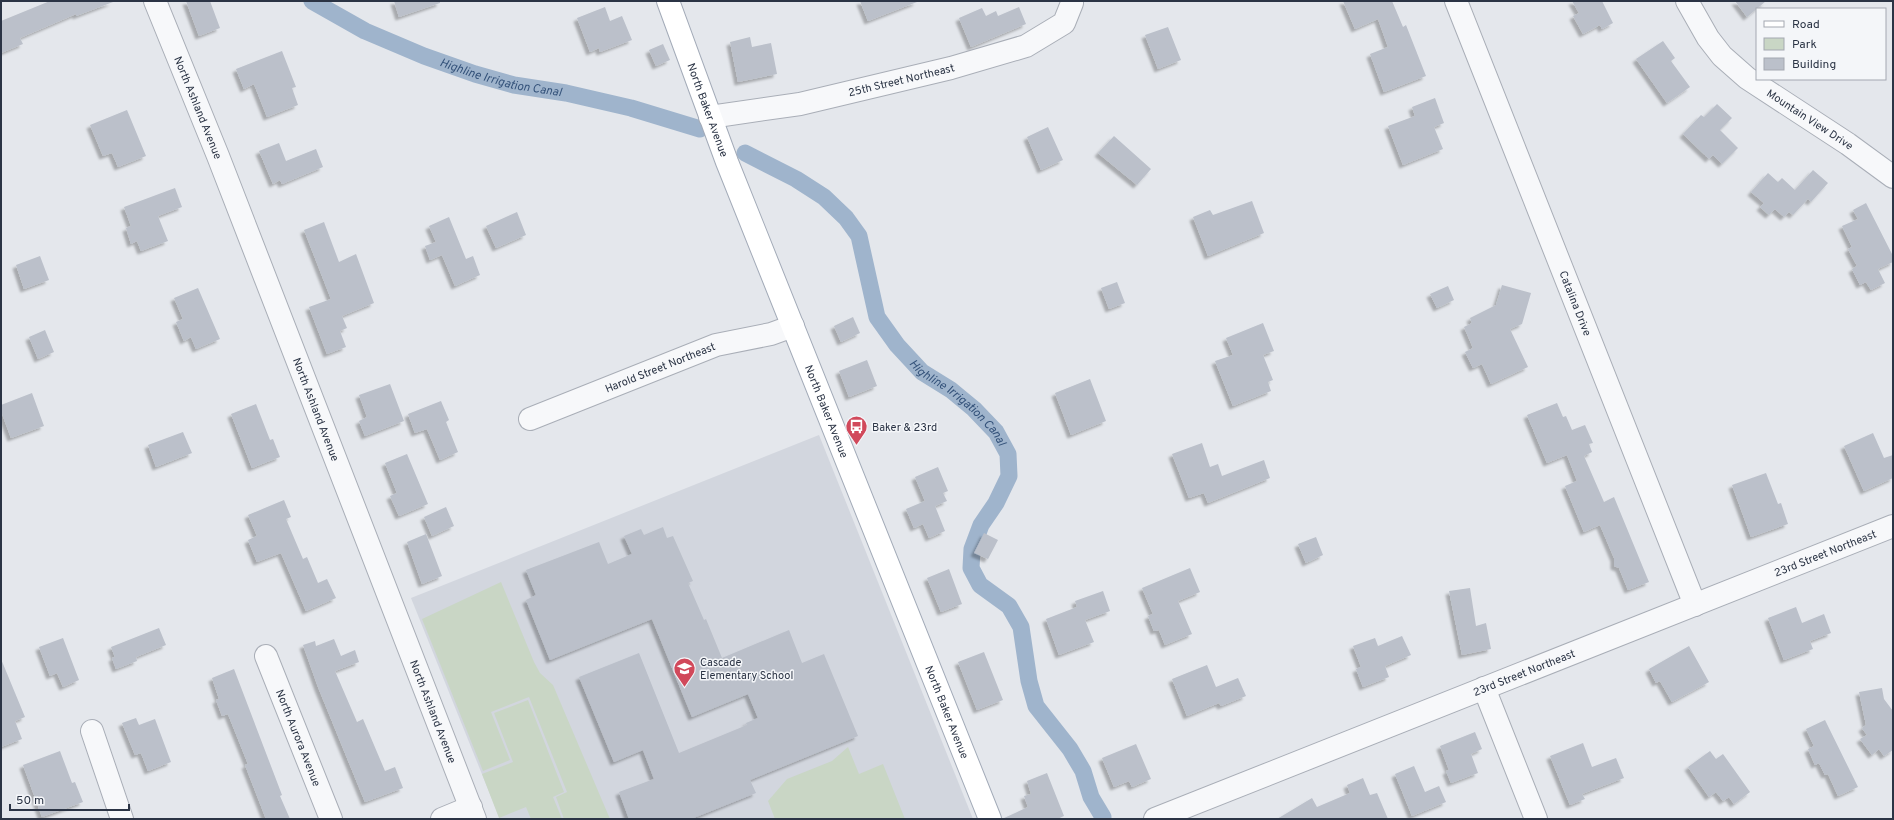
<svg xmlns="http://www.w3.org/2000/svg" width="1894" height="820" font-family="Overpass,sans-serif">
<defs>
<filter id="shadow"><feDropShadow dx="-3.5" dy="3.5" stdDeviation="1" flood-color="#0004"/></filter>
</defs>
<rect width="100%" height="100%" fill="#e4e7ec"/>
<path fill="#d2d6de" d="M819,435L973,819H500L411,598Z"/>
<path fill="#c9d6c5" d="M501,582L534,662L540,673L553,685L610,819H564L556,797L567,792L529,697L491,712L510,760L483,771L422,619Z
M528,700L564,792L553,797L562,819H531L526,807L499,818L482,774L513,762L494,713Z
M848,747L859,774L883,764L905,819H775L768,801L787,779L832,761Z"/>
<g fill="none" stroke-linecap="round" stroke-linejoin="round">
<g stroke="#9fb4cc" stroke-width="17">
<path id="s1" d="M312,1L365,31L424,56L475,74L514,85L566,93L631,108L700,129"/>
<path id="s2" d="M745,153L796,179L824,197L846,218L859,236L877,317L897,345L922,372L951,390L974,409L996,432L1008,454L1009,476L996,503L981,525L972,549L971,568L980,585L1009,606L1021,627L1029,681L1036,706L1070,749L1083,771L1091,797L1103,817"/>
</g>
</g>
<path fill="#bbc0ca" filter="url(#shadow)" d="M50,1L113,2L76,16V14L20,38L23,44L1,53V21Z
M186,1H210L220,28L199,36Z
M394,1H440V3L399,17Z
M860,1H916L917,2L868,21Z
M1343,1H1392L1403,27L1406,25L1426,76L1384,92L1370,54L1388,47L1378,19L1355,29Z
M1572,1H1602L1613,23L1602,29L1600,25L1583,34L1573,16L1579,13Z
M1735,1H1766L1747,17Z
M605,7L610,21L622,16L632,40L600,52L599,48L590,52L577,18Z
M1019,7L1026,24L971,47L959,18L982,8L986,16L996,11L998,16Z
M1168,27L1181,60L1158,69L1145,35Z
M750,37L752,47L771,43L777,74L738,82L730,42Z
M1663,41L1675,58L1671,61L1690,87L1667,103L1636,59Z
M663,44L670,60L656,66L649,50Z
M282,51L296,87L292,88L298,105L267,117L254,84L244,89L236,69Z
M1435,98L1444,123L1434,127L1443,149L1403,165L1388,126L1415,116L1412,107Z
M1717,104L1732,118L1720,130L1738,148L1722,164L1713,155L1709,159L1683,134L1701,115L1704,117Z
M127,110L146,156L118,167L112,153L103,156L90,125Z
M1048,127L1063,160L1041,170L1027,137Z
M1114,136L1151,169L1137,185L1098,153Z
M279,143L286,161L316,149L323,167L282,184L280,180L273,184L259,151Z
M1813,170L1828,183L1811,202L1808,199L1793,215L1789,212L1784,217L1775,209L1769,215L1760,207L1764,203L1751,192L1768,173L1778,182L1782,178L1795,190Z
M175,188L182,207L158,216L168,241L141,251L137,241L131,244L126,228L131,226L124,207Z
M1252,201L1264,233L1208,256L1193,217L1210,210L1213,215Z
M1866,203L1893,256V262L1878,269L1885,283L1871,290L1866,282L1860,285L1852,269L1857,266L1848,249L1852,247L1842,226L1858,219L1853,210Z
M517,212L526,235L496,248L486,226Z
M449,217L466,259L473,256L480,275L455,286L442,255L430,260L425,246L436,242L429,226Z
M324,222L339,262L356,254L374,303L342,316L347,328L340,331L346,347L327,354L309,307L331,299L304,230Z
M40,256L49,280L24,289L16,265Z
M1117,282L1125,303L1109,309L1101,288Z
M1502,285L1531,293L1522,324L1510,329L1528,367L1491,384L1482,364L1473,368L1465,352L1473,348L1464,327L1472,323L1470,318L1496,305Z
M1448,286L1454,300L1437,308L1430,294Z
M198,288L220,339L196,349L191,337L184,341L176,322L183,319L174,298Z
M853,317L860,333L841,342L834,326Z
M1263,323L1274,351L1263,355L1273,380L1268,382L1271,391L1233,406L1215,361L1233,355L1226,338Z
M45,330L54,352L38,359L29,337Z
M867,360L877,386L849,397L839,371Z
M1090,379L1106,421L1071,435L1055,393Z
M390,384L404,421L365,436L359,421L367,417L359,395Z
M32,393L44,426L11,438L1,411V405Z
M441,401L449,420L446,422L458,452L440,460L427,429L415,433L408,414Z
M1557,403L1563,417L1566,416L1572,430L1585,425L1593,443L1589,444L1592,452L1584,456L1604,502L1614,497L1649,582L1628,590L1619,568L1614,566V558L1600,525L1584,532L1565,486L1577,481L1567,455L1547,463L1527,415Z
M256,404L270,440L273,439L280,457L252,468L231,414Z
M183,432L192,453L156,467L148,445Z
M1873,433L1884,458L1893,455V478L1864,491L1844,446Z
M1202,443L1210,467L1218,464L1222,476L1264,460L1270,478L1208,503L1204,493L1189,498L1172,454Z
M407,454L428,504L399,516L390,496L397,493L385,463Z
M938,467L948,491L943,493L947,501L935,506L945,531L929,538L923,524L914,528L906,509L925,501L915,477Z
M1766,473L1778,504L1781,503L1788,524L1751,537L1732,485Z
M284,500L291,517L286,519L303,559L307,557L318,583L327,579L336,598L306,611L281,553L257,562L248,540L257,536L248,515Z
M446,507L454,526L432,536L424,517Z
M663,527L667,538L673,536L693,581L688,583L704,620L706,619L722,658L789,630L802,663L824,654L858,736L750,780L756,793L691,819H629L619,792L654,779L643,750L614,762L579,677L639,653L679,753L747,725L746,723L758,718L748,694L692,717L652,619L550,660L526,600L536,595L526,570L599,542L608,564L632,554L624,536L641,529L644,535Z
M984,533L998,540L988,559L974,553Z
M426,534L442,576L422,584L407,542Z
M1316,537L1323,555L1306,563L1298,544Z
M1190,568L1200,592L1178,601L1192,634L1165,645L1159,630L1154,631L1148,616L1153,614L1142,588Z
M949,569L962,604L941,612L927,578Z
M1470,588L1476,626L1486,623L1491,649L1462,655L1449,591Z
M1103,591L1110,611L1085,620L1094,642L1059,655L1046,619L1077,607L1075,601Z
M1796,607L1802,623L1824,614L1831,633L1810,641L1813,649L1784,660L1768,618Z
M159,628L166,645L136,657L137,661L116,669L112,658L115,657L111,647Z
M1402,636L1411,655L1385,666L1389,677L1363,687L1356,669L1361,667L1353,646L1375,638L1378,646Z
M63,638L79,680L63,687L57,673L50,676L39,647Z
M334,639L341,656L355,650L359,662L335,671L357,722L363,719L385,771L395,767L403,788L365,802L318,687L303,645L315,641L316,646Z
M1689,646L1709,682L1672,702L1660,681L1656,683L1649,669Z
M984,652L1003,700L977,710L958,662Z
M1,659L25,717L15,721L22,739L1,747Z
M1207,665L1216,687L1238,678L1246,696L1221,706L1219,703L1187,716L1172,679Z
M234,669L282,795L280,796L290,819H266L245,765L248,764L228,714L222,716L216,700L219,699L212,678Z
M1882,688L1884,699L1893,711V750L1884,756L1879,749L1872,755L1860,739L1867,735L1862,728L1866,725L1859,692Z
M136,718L139,725L155,719L171,762L148,771L141,753L135,755L122,723Z
M1825,720L1858,787L1838,796L1828,774L1825,775L1819,763L1815,765L1808,749L1814,746L1806,729Z
M1475,732L1482,749L1471,754L1478,773L1451,783L1446,771L1449,770L1440,746Z
M1583,743L1592,767L1616,758L1624,778L1582,794L1585,799L1570,805L1550,756Z
M1136,744L1151,779L1132,787L1129,781L1114,787L1102,758Z
M60,751L72,783L75,782L83,802L42,817L23,765Z
M1710,751L1716,759L1723,754L1750,792L1734,804L1729,797L1723,801L1716,792L1709,797L1688,767Z
M1414,766L1425,792L1439,786L1446,802L1412,816L1395,774Z
M1047,773L1064,816L1057,819H1002L1028,807L1024,796L1031,794L1027,781Z
M1363,778L1370,795L1377,793L1388,819H1277L1312,798L1317,807L1350,793L1347,785Z"/>
<g fill="none" stroke-linecap="round" stroke-linejoin="round">
<defs>
<g id="minor">
<path id="s3" d="M155,1L218,156L475,819"/>
<path id="s4" d="M1456,1L1695,605"/>
<path id="s5" d="M1687,1L1708,38L1722,56L1747,78L1848,144L1893,177"/>
<path id="s6" d="M710,117L800,104L951,68L1026,46L1064,23L1072,3"/>
<path id="s7" d="M530,419L716,345L771,334L793,326"/>
<path id="s8" d="M266,656L331,819"/>
<path d="M1484,688L1536,819"/>
<path d="M92,731L122,819"/>
<path d="M442,819L471,807"/>
<path id="s9" d="M1155,819L1893,526"/>
</g>
<g id="major">
<path id="s10" d="M668,1L727,162L990,819"/>
</g>
</defs>
<use href="#minor" stroke="#a9aeb7" stroke-width="24"/>
<use href="#major" stroke="#a3abb8" stroke-width="24"/>
<use href="#minor" stroke="#f7f8fa" stroke-width="22"/>
<use href="#major" stroke="#fff" stroke-width="22"/>
</g>
<defs>
<symbol id="bus-pin" viewBox="-11 -11 22 30"><path d="M0 17L-7.5 6A9.5 9.5 0 1 1 7.5 6Z" fill="#d1495b" stroke="#f4f6f9"/><path d="M-5-6H5V4H4V6H2V4H-2V6H-4V4H-5ZM-3.5-4V0h7V-4ZM-3.5 1.2v1.5H-2V1.2ZM2 1.2v1.5H3.5V1.2Z" fill="#fff"/></symbol>
<symbol id="school-pin" viewBox="-11 -11 22 30"><path d="M0 17L-7.5 6A9.5 9.5 0 1 1 7.5 6Z" fill="#d1495b" stroke="#f4f6f9"/><path d="M0-5L7-2L0 1L-7-2ZM-4 1L0 2.5L4 1V4Q0 6-4 4Z" fill="#fff"/></symbol>
</defs>
<g fill-rule="evenodd">
<use href="#bus-pin" x="844" y="414" width="25" height="34"/>
<use href="#school-pin" x="672" y="656" width="25" height="34"/>
</g>
<g text-anchor="middle" stroke-width="3" stroke-linejoin="round" paint-order="stroke">
<g font-size="11" fill="#2b3445" stroke="#f4f6f9">
<text dy="4" stroke="none"><textPath href="#s6" startOffset="195">25th Street Northeast</textPath></text>
<text dy="4" stroke="none"><textPath href="#s3" startOffset="115">North Ashland Avenue</textPath></text>
<text dy="4" stroke="none"><textPath href="#s10" startOffset="116">North Baker Avenue</textPath></text>
<text dy="4" stroke="none"><textPath href="#s5" startOffset="174">Mountain View Drive</textPath></text>
<text dy="4" stroke="none"><textPath href="#s4" startOffset="325">Catalina Drive</textPath></text>
<text dy="4" stroke="none"><textPath href="#s7" startOffset="140">Harold Street Northeast</textPath></text>
<text dy="4" stroke="none"><textPath href="#s3" startOffset="439">North Ashland Avenue</textPath></text>
<text dy="4" stroke="none"><textPath href="#s10" startOffset="440">North Baker Avenue</textPath></text>
<text dy="4" stroke="none"><textPath href="#s9" startOffset="721">23rd Street Northeast</textPath></text>
<text dy="4" stroke="none"><textPath href="#s9" startOffset="397">23rd Street Northeast</textPath></text>
<text dy="4" stroke="none"><textPath href="#s3" startOffset="763">North Ashland Avenue</textPath></text>
<text dy="4" stroke="none"><textPath href="#s10" startOffset="764">North Baker Avenue</textPath></text>
<text dy="4" stroke="none"><textPath href="#s8" startOffset="88">North Aurora Avenue</textPath></text>
</g>
<g font-size="11" fill="#2b3445" stroke="#f4f6f9" text-anchor="start">
<text x="872" y="431">Baker &amp; 23rd</text>
<text x="700" y="666">Cascade<tspan x="700" dy="13">Elementary School</tspan></text>
</g>
<g font-size="12" font-style="italic" fill="#34527a" stroke="#f4f6f9">
<text dy="4" stroke="none"><textPath href="#s1" startOffset="205">Highline Irrigation Canal</textPath></text>
<text dy="4" stroke="none"><textPath href="#s2" startOffset="345">Highline Irrigation Canal</textPath></text>
</g>
</g>
<rect width="1894" height="820" fill="none" stroke="#2b3445" stroke-width="4"/>
<rect x="1756" y="8" width="130" height="72" fill="#f4f6f9" stroke="#a4a8b1"/>
<rect x="1764" y="21" width="20" height="6" fill="#ffffff" stroke="#a4a8b1"/>
<text x="1792" y="28" font-size="12" fill="#2b3445">Road</text>
<rect x="1764" y="38" width="20" height="12" fill="#c9d6c5" stroke="#a4a8b1"/>
<text x="1792" y="48" font-size="12" fill="#2b3445">Park</text>
<rect x="1764" y="58" width="20" height="12" fill="#bbc0ca" stroke="#a4a8b1"/>
<text x="1792" y="68" font-size="12" fill="#2b3445">Building</text>
<path d="M10 804v6h119v-6" fill="none" stroke="#2b3445" stroke-width="2"/>
<text x="16" y="804" font-size="12" fill="#2b3445" stroke="#f4f6f9" stroke-width="3" paint-order="stroke">50 m</text>
</svg>
